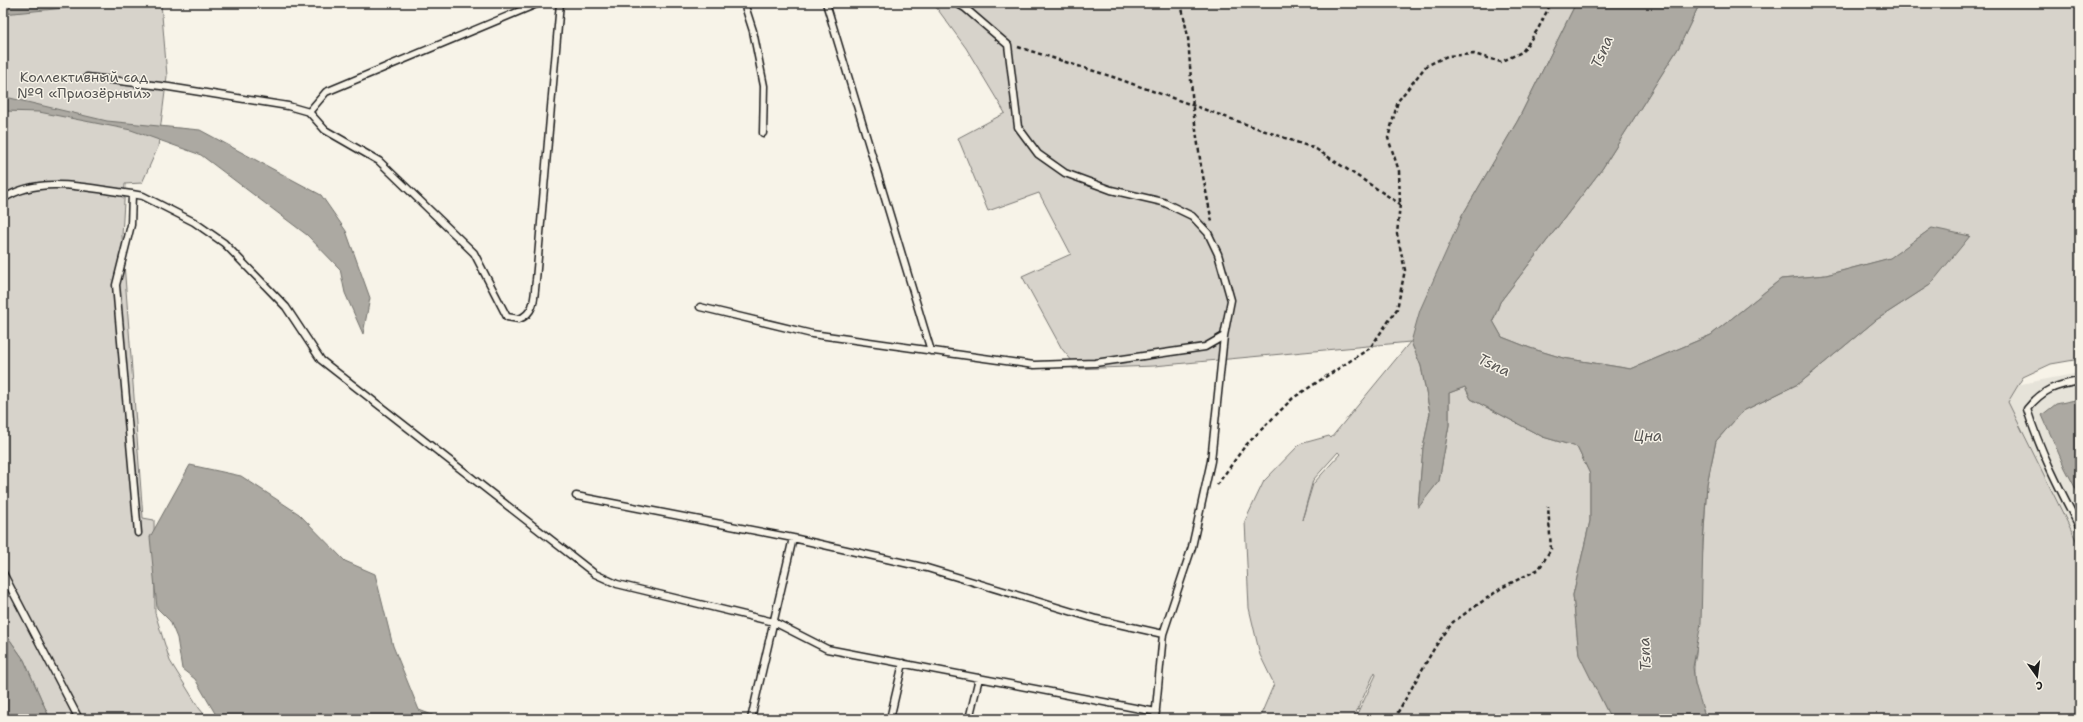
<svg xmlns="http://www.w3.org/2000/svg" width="2083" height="722" font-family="'Shantell Sans',sans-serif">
<rect width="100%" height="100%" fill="#f7f3e8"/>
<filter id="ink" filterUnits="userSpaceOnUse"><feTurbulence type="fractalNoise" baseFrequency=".025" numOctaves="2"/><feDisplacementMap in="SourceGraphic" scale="8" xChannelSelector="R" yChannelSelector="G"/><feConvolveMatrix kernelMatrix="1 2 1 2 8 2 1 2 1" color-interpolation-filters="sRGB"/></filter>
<g filter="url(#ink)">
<path fill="#e6e3d9" d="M2080,373V560L1994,389Z"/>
<path fill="#d7d3cb" stroke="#7a7874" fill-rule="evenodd" d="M3,3H161L167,76L158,147L142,183L125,184L122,236L143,518L154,520L155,613L170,661L199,708L208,719H50L24,660L3,630Z
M933,3H1576L1518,120L1462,216L1411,342L1421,366L1430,413L1423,448L1418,507L1439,481L1449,425V393L1465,387L1471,399L1543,437L1577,447L1590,474V521L1573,595L1579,654L1611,719H1355L1376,675L1375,672L1353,719H1259L1274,684L1260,655L1249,608L1245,521L1264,481L1300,444L1329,436L1331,438L1410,342L1154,366L1073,369V362L1062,349L1022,276L1071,254L1039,193L988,211L958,138L1005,113L966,48ZM1338,452L1340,454L1313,484L1302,520L1313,480Z
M1700,3H2080V359L2051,364L2023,377L2008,402L2080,548V719H1706C1698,698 1690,677 1696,655L1707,484L1716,441L1743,411L1800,383L1876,320L1930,285L1932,228L1891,258L1826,275L1781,279L1711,335L1631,369L1563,358L1530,348L1502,337L1493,321L1500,302L1602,169L1679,47Z"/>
<path fill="#aca9a2" stroke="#72716c" d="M3,3H77L65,8L3,14Z
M1576,3H1700L1679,47L1602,169L1500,302L1493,321L1502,337L1530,348L1563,358L1631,369L1711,335L1781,279L1826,275L1890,258L1932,228L1970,236L1930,285L1876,320L1800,383L1743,411L1716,441L1707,484L1703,541L1701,623L1693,667L1695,684L1706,719H1611L1579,655L1573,595L1590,521V474L1577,447L1543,437L1471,399L1465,387L1449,393V425L1439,481L1418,508L1423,448L1430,413L1421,366L1411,342L1420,310L1462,216L1518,120Z
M10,98L107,121L200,130L321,195L346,231L370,298L363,334L345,293L340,269L307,235L201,155L131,130L39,112L3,111V100Z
M2080,399V497L2065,468L2042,415L2056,404Z
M190,465L241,476L299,514L345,561L375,574L393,646L419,710L443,719H231L216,715L195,679L182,669L177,638L170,621L157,608L150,537Z
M3,630L24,660L50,719H3Z"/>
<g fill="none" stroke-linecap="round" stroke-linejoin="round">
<defs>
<path id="lane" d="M744,3L753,31L764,86L763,133
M826,3L931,351
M956,3L965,8L1008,45L1018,127L1038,154L1065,173L1111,190L1163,202L1192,216L1208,233L1218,254L1231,300L1224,336L1211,461L1192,547L1163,634L1155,719
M87,77L169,87L288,106L309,112L325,130L379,161L474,253L507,317L519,319C536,313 534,295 536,280L560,3
M309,112L326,92L539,3
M132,194L131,225L116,285L138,533
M3,199C40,174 92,189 132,194L143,196L194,222L224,243L286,307L321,360L595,574L617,584L774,622L827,649L1156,712
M700,307L812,334L1034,365L1095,363L1205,347L1224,336
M2080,381C2056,385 2043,389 2027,409C2040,451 2060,490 2080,528
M576,496L793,538L927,568L1096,619L1163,634
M3,573L79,719
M751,719L793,538
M890,719L903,663
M969,719L979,678"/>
</defs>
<use href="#lane" stroke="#1c1c1c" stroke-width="9"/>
<path stroke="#1c1c1c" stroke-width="2.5" stroke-dasharray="4 3" stroke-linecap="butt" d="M1181,3L1188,37L1193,109L1201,166L1212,222
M1018,47L1113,77L1316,149L1400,204
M1217,485L1245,446L1293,398L1370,348L1397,309L1405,270L1397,234L1400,204L1399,171L1388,138L1398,101L1426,66L1447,56L1474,54L1501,62L1522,52L1538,29L1551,3
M1394,719L1435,647L1453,622L1503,587L1539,569L1551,549L1548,506"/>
<use href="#lane" stroke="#f7f3e8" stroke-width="6"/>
</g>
</g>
<g text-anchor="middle" stroke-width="3" stroke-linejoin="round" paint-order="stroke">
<g font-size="14" fill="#545351" stroke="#f7f3e8">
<text x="84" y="82">Коллективный сад<tspan x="84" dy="16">№9 «Приозёрный»</tspan></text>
</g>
<g font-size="15" font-style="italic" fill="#565452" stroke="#f7f3e8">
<text transform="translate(1602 52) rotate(-67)" y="5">Tsna</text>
<text transform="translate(1494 365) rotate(25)" y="5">Tsna</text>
<text x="1648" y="441">Цна</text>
<text transform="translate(1645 654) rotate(-93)" y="5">Tsna</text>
</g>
</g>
<rect width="2083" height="722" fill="none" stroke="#f7f3e8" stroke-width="16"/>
<rect x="8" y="8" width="2067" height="706" fill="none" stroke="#1c1c1c" stroke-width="1.5" filter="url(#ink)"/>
<g transform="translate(2037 676) rotate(166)" stroke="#f7f3e8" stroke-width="3" paint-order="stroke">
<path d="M0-3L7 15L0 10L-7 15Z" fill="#1c1c1c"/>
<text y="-6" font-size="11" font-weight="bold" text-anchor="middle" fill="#1c1c1c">С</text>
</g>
</svg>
